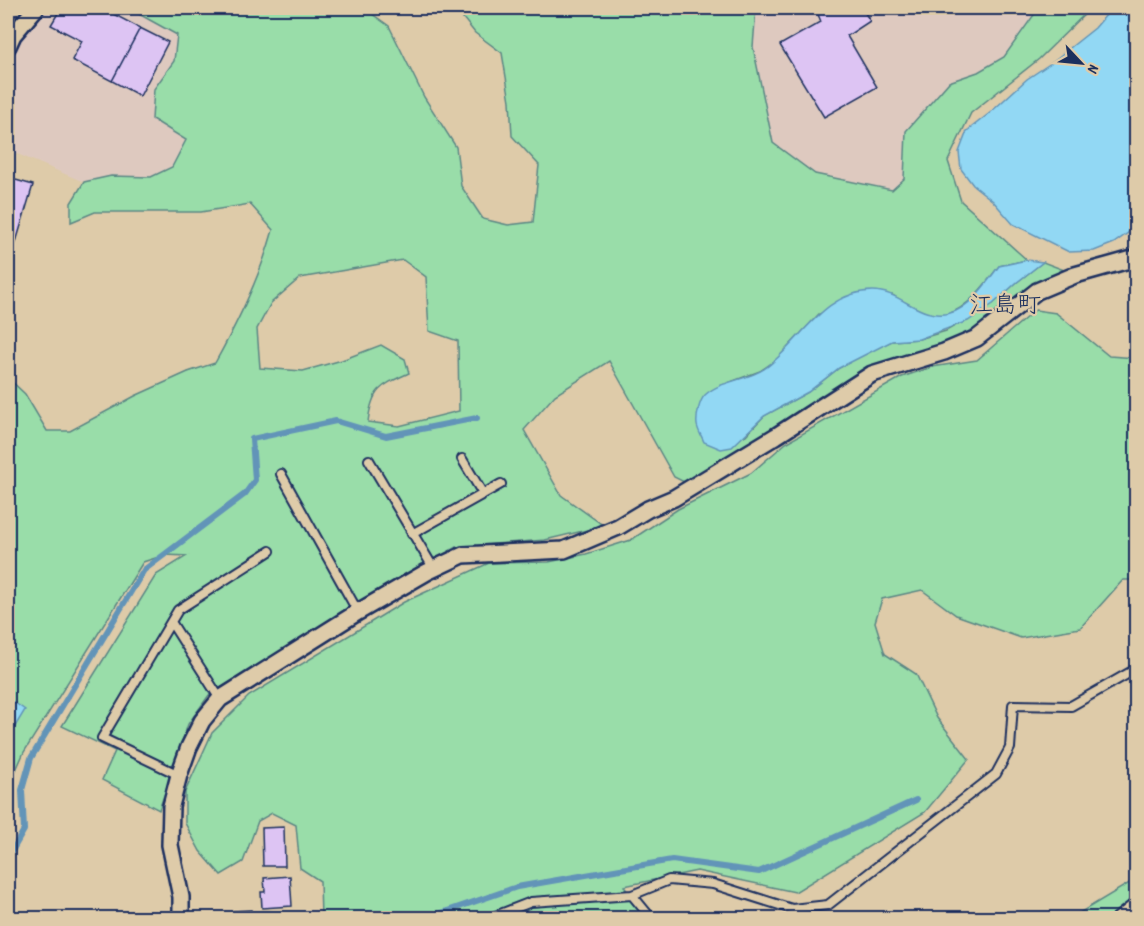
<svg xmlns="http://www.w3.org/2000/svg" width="1144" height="926" font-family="Dekko,'Klee One',sans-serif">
<rect width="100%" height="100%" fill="#decba9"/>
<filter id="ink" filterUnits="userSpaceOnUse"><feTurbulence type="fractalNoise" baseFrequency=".0167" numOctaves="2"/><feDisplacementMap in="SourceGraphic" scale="12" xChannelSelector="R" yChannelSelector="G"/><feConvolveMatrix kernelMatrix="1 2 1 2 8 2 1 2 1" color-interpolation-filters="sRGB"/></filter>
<g filter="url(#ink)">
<path fill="#dec9bf" d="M48,8H128L177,35L174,61L154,89L152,119L186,140L172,168L151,177L111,176L84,182L8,150V65L15,46Z
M756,8H1031L1036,12L1004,57L978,72L949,82L907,131L904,179L892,190L815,174L773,143L753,47Z"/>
<path fill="#99dda9" stroke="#5a8684" stroke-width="1.5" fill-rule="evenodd" d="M128,8H368V11L389,26L424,97L456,147L461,186L483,219L508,225L533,222L539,165L512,136L510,101L502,53L475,33L455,8H756L753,47L773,143L815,174L892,190L904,179L906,131L949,82L978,72L1004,57L1036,12L1031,8H1091L1039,59L971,113L948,161L961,201L1027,260L999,266C985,284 962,319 934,315C919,313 905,302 892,295L819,314L776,360L760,371L720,386L745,436L764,416L808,392L839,368L873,349L892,341L919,339L946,331L993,304L1016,283L1043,262L1064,270L971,337L873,370L686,483L674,477L609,361L555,395L524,430L561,495L604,526L545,540L456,547L209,695L188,724L159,810L102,780L115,751L62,726L156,575L187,556L165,555L143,562L24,752L8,788L10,834L8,838V378L25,394L47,431H70L135,396L188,372L215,363C239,320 260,277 273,230L250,204L201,212H95L71,222V203L84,182L111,176L151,177L172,167L186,140L152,119L154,89L174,61L177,35ZM403,260L426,277L429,331L458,341L459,411L399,426L368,422C372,389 380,386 409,373L405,359L381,345L342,360L303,371L260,368L257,329L271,303L300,278Z
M1035,310L1056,313L1109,356L1136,358V580H1123L1080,628L1021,638L956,615L922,590L882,599L875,622L885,654L916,674L937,718L969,759L925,812L795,892L697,871L624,886L643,918H321L320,881L300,868L296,825L272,813L258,821L243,862L221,875L200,851L185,823V792L212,733L249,696L404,602L489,563L549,562L586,554L631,540L678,509L751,473L786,443L902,377L932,367L977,360Z
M1136,879V918H1071Z"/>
<path fill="#92d8f4" stroke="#6294b8" stroke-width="1.5" d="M1112,8H1136V227L1114,243L1094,251L1069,252L1013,224L993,201L973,185L961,169L959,152L967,131L991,112L1027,79L1051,63L1095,28Z
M1027,260L1043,262L1016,283L993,304L968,321L919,339L892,341L839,368L808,392L764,416L732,447L721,449L704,442C702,437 698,431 697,425C696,417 699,401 705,395C721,380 746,381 764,369C800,344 822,291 873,291C901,291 920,321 950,313C970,308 987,282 999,266Z
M8,698L25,710L8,738Z"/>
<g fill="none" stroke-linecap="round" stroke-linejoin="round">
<path stroke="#6294b8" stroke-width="6" d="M8,858L24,830L22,790L31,758L144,570L245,494L255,480L252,439L336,421L386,436L477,418
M427,918L517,887L672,860L759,872L916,800"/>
</g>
<path fill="#ddc4f3" stroke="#1b2f5e" stroke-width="1.5" d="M61,8H102L140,28L112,81L72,60L82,41L51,25Z
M808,8H862L870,21L847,36L877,87L824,117L780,45L821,22L816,9L809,10Z
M140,28L168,42L140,96L112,81Z
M9,178L33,185L8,269V184Z
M284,827L285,866H263L262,828Z
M290,876L292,906L262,908L261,892H265L264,878Z
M251,910V918H233V911Z"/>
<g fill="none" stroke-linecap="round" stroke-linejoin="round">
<defs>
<path id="service" d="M462,459L483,494
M369,460L434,569
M281,474L358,612
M412,534L501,484
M171,622L220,699
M179,775L102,738L178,610L270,551
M632,895L651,918
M490,918L531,902L632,895L669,880L713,884L792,909L828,905L996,774L1010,748L1013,705L1071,706L1136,669
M1116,918L1136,902"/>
<path id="minor" d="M8,46L13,35L36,8
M181,918V897L170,845L171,806L179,775L189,747L202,721L220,699L358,612L427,572L463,555L564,550L618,527L648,509L674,498L776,436L872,374L944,352L977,338L1037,291L1075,275L1136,258"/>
</defs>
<use href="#service" stroke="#1b2f5e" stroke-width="12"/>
<use href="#minor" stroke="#1b2f5e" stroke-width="20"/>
<use href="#service" stroke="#decba9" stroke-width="8"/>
<use href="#minor" stroke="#decba9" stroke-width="15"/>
</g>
</g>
<g text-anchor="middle" stroke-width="4.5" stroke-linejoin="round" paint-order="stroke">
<g font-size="24" fill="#1b2f5e" stroke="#decba9">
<text x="1005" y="312">江島町</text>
</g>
</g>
<rect width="1144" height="926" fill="none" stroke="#decba9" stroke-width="30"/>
<rect x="15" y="15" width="1114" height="896" fill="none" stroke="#1b2f5e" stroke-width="2" filter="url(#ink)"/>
<g transform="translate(1081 63) rotate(116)" stroke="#decba9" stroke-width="4.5" paint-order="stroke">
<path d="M0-4.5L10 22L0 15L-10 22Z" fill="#1b2f5e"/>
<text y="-9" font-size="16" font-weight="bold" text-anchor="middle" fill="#1b2f5e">N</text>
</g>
</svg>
